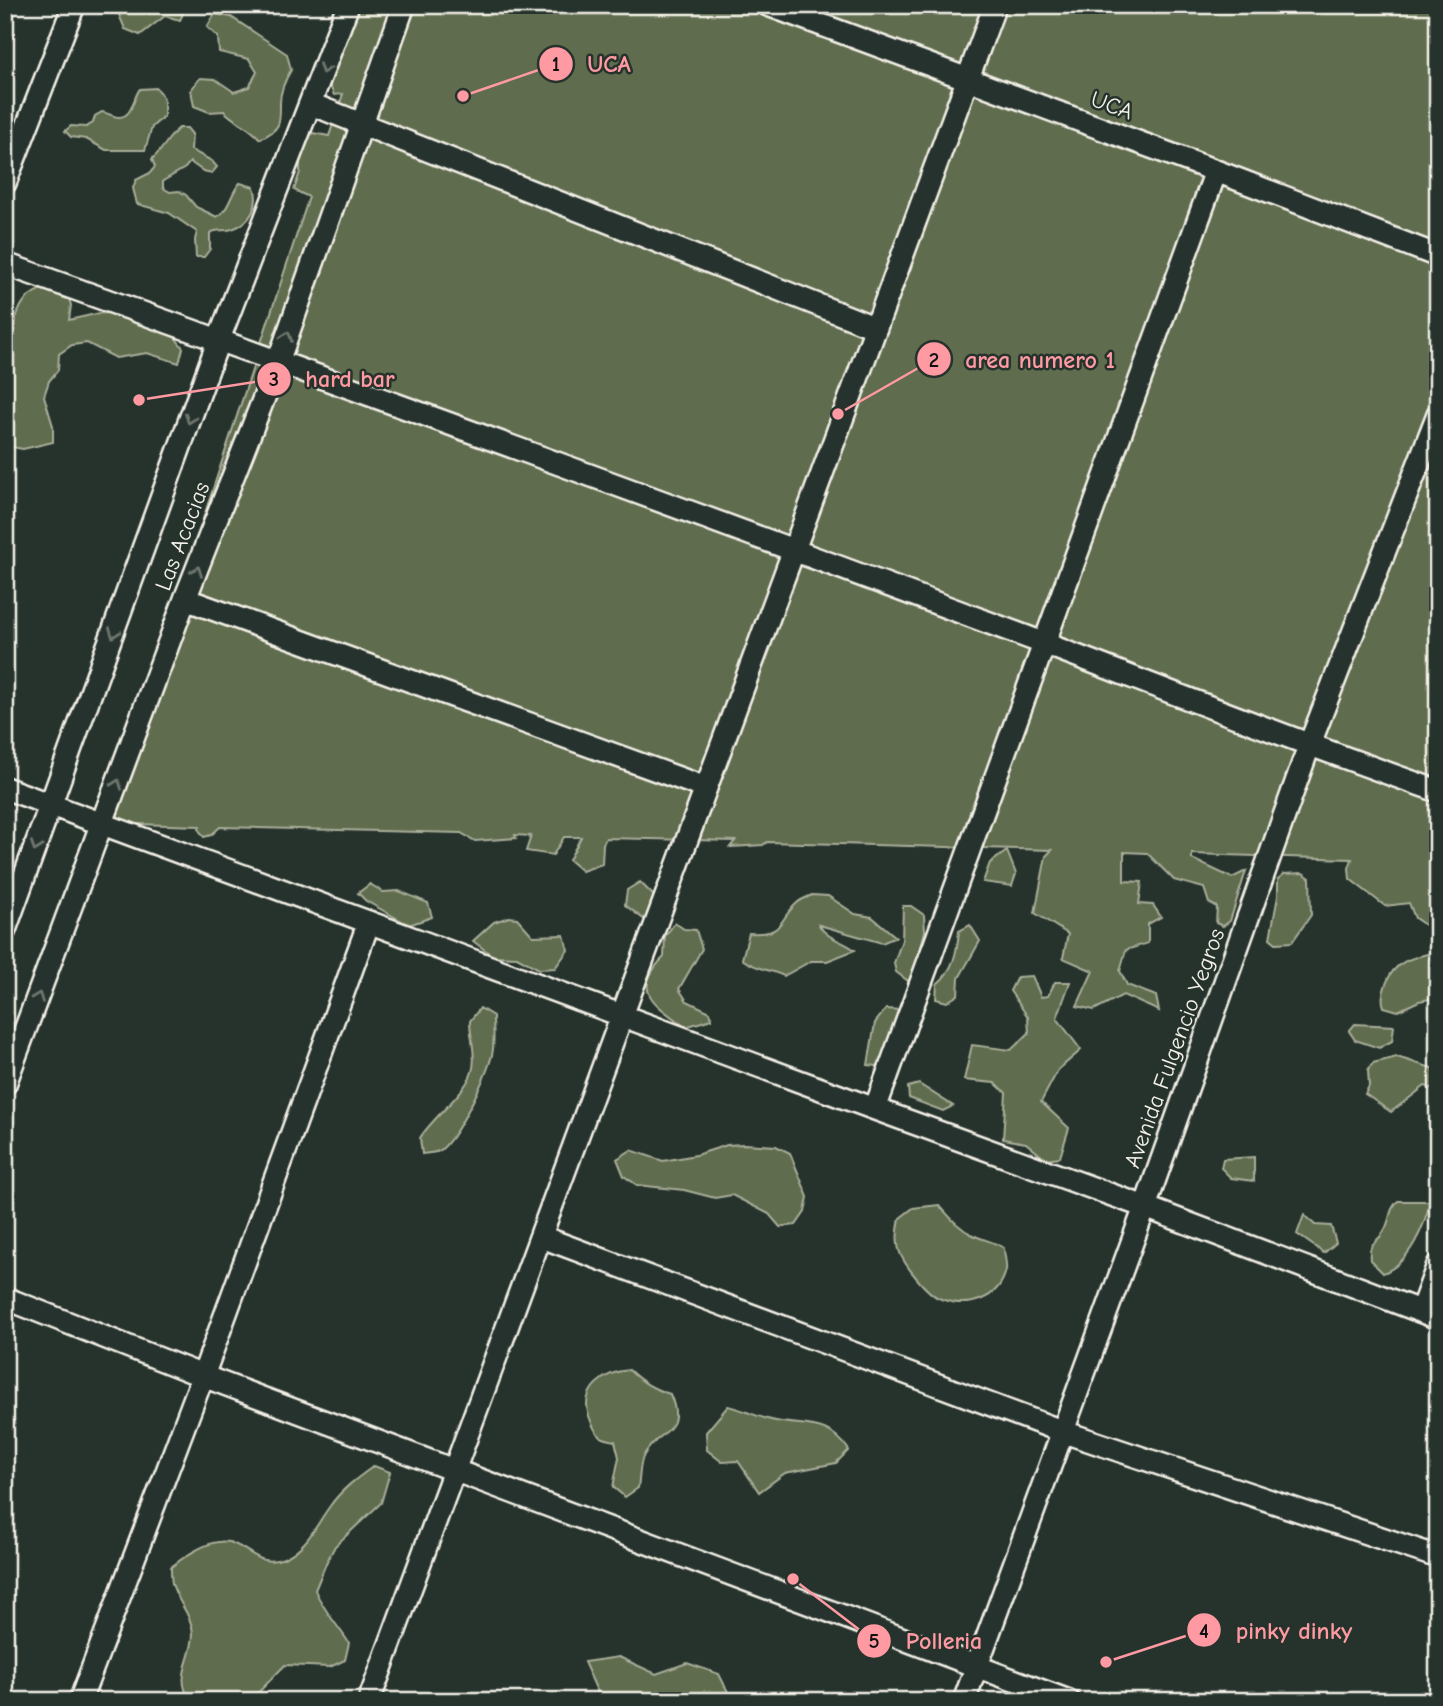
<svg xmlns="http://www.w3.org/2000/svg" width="1443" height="1706" font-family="'Comic Neue',sans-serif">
<rect width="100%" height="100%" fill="#26332d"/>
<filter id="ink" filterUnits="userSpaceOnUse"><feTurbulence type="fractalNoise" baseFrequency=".0143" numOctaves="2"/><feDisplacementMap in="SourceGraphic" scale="14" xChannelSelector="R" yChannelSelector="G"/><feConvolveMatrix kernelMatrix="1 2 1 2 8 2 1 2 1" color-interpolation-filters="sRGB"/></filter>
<g filter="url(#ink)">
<path fill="#5f6c4d" stroke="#aaae9a" stroke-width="2" d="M115,5H187L180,20L165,16L140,35L125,29Z
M359,5H1438V861L1433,862L1438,879V934L1415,918L1409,903L1385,906L1350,879L1349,868L1352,859L1192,854V859L1232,878L1246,871L1230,921L1223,926L1216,923L1217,907L1209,903L1204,888L1174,880L1147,853L1124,852V881L1142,882L1139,904L1153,905L1161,917L1148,924V943L1126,950L1120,971L1127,985L1156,996L1159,1011L1123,995L1094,1010L1077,1006L1093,971L1063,958L1068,934L1035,913L1046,856L1052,850L767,842L763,845L730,847L735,841L606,838L603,844L602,864L582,871L569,860L581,837H564L553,855L526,851L531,836L515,835L516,838L475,841L461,833L220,827L211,835L204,837L199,830L200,826L103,823L309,197L294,190L300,172V145L313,133L329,136L343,94L334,95L329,84Z
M215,14L231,17L287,54L291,70C285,80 280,90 280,103C280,124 281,129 260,139C249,126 236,123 224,111L209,112L194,106L191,90L200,78L215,79L234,92L249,87L257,72L249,59L219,52L218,37L207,27Z
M156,88C166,96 164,105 164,116L152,127L145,150H106L86,139L71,137L65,131L71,126L86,127L93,123L95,116L102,112C108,113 114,117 119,117C133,117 133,97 140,89Z
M179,128H187L192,134L191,150L212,161L217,167L212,173L203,171L190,162L185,168L163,181V188L170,192L179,191L186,195L196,207L217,217C230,209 230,194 240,183L254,187C260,205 251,223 232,229C224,232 218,228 210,233V249L204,257H196L195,240L197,232L169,213L137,204L133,188L136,180L150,173L155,167L152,159C163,150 168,137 179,128Z
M51,286L66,291L71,305L69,320L100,313L132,314L174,336L183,348L179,363L147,353L116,358L87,343L72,345L59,354L58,370L49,381L44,396L53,426V442L23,449L6,446L5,449V334L12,331C19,305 24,293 51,286Z
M1007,851L1016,874L1012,886L983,882L990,863Z
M1303,873L1310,878L1311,915L1292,942L1276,943L1270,938L1278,896V879L1284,874Z
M640,882L659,901L645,920L625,905L627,890Z
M370,884L383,892L399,891L428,903L432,917L409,925L366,901L358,893Z
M812,895L828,896L855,914L872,917L896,937L882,943L819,925C827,939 842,940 855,950L827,961H811L784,976C768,969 755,969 742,959L749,933C786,935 776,922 797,903C801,899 808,897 812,895Z
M903,906H911L924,915L925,931L913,976L908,981L896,972L894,963L902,940Z
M509,917L517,918L533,936L564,935L568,950L555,968L539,969L517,957L493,956L473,941L494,922Z
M675,923L684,929L696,930L702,949L679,989L687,1001L710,1012L712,1019L685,1027C656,1004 629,992 664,957L665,936Z
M970,925L980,941L959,978L958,995L947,1002L936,999L937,984C954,970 957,951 959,931Z
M1437,952L1438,995L1435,998L1419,1001L1398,1011L1384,1007C1381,998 1383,993 1386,984C1394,960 1414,957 1437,952Z
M1032,976L1041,997L1048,996L1055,982H1070L1057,1018L1081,1050L1058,1070L1041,1102L1069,1128L1060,1157L1045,1159L1026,1143L1003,1139L1006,1093L995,1083L964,1080L972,1045L1011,1050L1029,1033L1028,1017L1010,991L1017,977Z
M480,1008L493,1016C493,1028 495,1043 492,1055C487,1075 456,1141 439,1151C435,1153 427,1153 422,1154L420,1138C433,1117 465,1094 472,1072C477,1056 470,1037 470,1021Z
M886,1009L901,1010L888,1055L877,1066L868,1065L875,1023Z
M1355,1024L1394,1026L1392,1041L1379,1048L1355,1040L1349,1031Z
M1397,1057L1438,1070V1090L1425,1086L1391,1112L1365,1094L1369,1086L1368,1070L1373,1063Z
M919,1084L953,1106L943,1111L909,1098L908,1087Z
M744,1144L776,1146L790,1153L808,1197L805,1212L796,1225L780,1227L769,1214L732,1195L715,1198L684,1190L637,1185L624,1176L617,1159L631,1150L663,1161L696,1155L727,1145Z
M1254,1157V1181L1231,1178L1221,1168L1223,1159Z
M1398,1201H1430C1425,1226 1409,1264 1383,1273L1370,1260C1368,1240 1377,1245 1384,1231C1391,1220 1388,1210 1398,1201Z
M939,1205C949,1216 958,1228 973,1235C983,1240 993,1241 1004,1248C1004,1254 1007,1264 1006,1270C999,1300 968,1309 941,1299C928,1295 903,1264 899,1250C896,1239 898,1229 900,1218L913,1208Z
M1304,1215L1315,1225L1331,1226L1336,1243L1324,1253L1297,1234Z
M629,1370C642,1382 653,1389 670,1394C687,1434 658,1429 644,1455C639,1463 640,1478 638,1488L625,1497L613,1487L619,1457L615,1441C611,1440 603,1439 600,1436C595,1432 591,1422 589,1416C580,1389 604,1372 629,1370Z
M728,1406C745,1410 759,1418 776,1421C807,1427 828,1420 849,1450L836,1463L785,1473L759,1492L738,1461L722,1462L707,1450L706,1432Z
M374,1466L390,1472L381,1503L335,1546L327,1561L315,1590C323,1610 337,1624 349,1643L345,1660L330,1667L285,1665L250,1701H191C173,1676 193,1660 193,1633C192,1615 176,1600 172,1583C171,1578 171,1572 171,1567C185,1556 210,1538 229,1542C250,1548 259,1568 284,1558C307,1548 316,1525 330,1506C342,1489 357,1478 374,1466Z
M619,1657L656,1674L687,1663L719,1674L732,1700L734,1701H618L598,1693L584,1662Z"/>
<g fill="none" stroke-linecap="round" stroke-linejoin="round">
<defs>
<path id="minor" d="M768,5L1216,171L1438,256
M311,104L876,328
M5,183L74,5
M5,264C352,387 698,514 1043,643C1174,693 1305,745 1438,791
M185,599L706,788
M5,788L875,1109L1145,1207L1438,1318
M5,930L219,339L348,5
M5,1084L185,599L278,362L404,5
M875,1109L1216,171
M542,1237L1064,1432L1438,1557
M5,1298L203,1376L1069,1701
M1421,1311L1438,1265
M80,1701L203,1376L369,922
M369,1701L995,5
M964,1701L1145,1207L1309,746L1438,414"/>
</defs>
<use href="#minor" stroke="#f4f1e8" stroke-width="26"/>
<use href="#minor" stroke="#26332d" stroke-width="21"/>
</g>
<defs><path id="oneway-chevron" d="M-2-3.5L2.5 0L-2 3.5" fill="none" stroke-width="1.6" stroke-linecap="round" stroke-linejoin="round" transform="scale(1.75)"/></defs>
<g stroke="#6e766e">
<use href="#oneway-chevron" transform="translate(324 69) rotate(110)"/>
<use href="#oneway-chevron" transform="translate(287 336) rotate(-71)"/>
<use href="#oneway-chevron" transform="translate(190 419) rotate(110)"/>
<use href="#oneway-chevron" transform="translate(197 571) rotate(-69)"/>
<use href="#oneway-chevron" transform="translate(114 633) rotate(110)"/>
<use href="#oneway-chevron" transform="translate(117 784) rotate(-70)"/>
<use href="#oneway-chevron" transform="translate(36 847) rotate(110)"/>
<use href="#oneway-chevron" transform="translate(38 997) rotate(-69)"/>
</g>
</g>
<g text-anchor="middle" stroke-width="5" stroke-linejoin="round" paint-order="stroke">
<g font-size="23" fill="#f4f1e8" stroke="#26332d">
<text transform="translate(1112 105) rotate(20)" y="8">UCA</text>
<text transform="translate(182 536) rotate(-69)" y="8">Las Acacias</text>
<text transform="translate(1174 1048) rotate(-70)" y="8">Avenida Fulgencio Yegros</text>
</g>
</g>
<path fill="none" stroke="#ff9aa2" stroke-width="2.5" d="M463 96L556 64M838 414L934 359M139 400L274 379M1106 1662L1204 1630M793 1579L874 1641"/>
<g fill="#ff9aa2" stroke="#26332d" stroke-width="2.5">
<circle cx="463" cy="96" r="7"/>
<circle cx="838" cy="414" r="7"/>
<circle cx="139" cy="400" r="7"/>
<circle cx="1106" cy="1662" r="7"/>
<circle cx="793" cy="1579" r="7"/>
<circle cx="556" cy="64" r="18"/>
<circle cx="934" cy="359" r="18"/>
<circle cx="274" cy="379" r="18"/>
<circle cx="1204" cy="1630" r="18"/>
<circle cx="874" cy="1641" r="18"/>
</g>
<g font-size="21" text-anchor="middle" font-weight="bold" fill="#111">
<text x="556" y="71">1</text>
<text x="934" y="367">2</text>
<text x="274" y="386">3</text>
<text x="1204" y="1638">4</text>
<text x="874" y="1648">5</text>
</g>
<g font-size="24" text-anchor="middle" font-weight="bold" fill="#ff9aa2" stroke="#26332d" stroke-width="5" stroke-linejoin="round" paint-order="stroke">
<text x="609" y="72">UCA</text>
<text x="1040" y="368">area numero 1</text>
<text x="350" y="387">hard bar</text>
<text x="1294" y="1639">pinky dinky</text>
<text x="944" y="1649">Polleria</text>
</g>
<rect width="1443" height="1706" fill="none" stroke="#26332d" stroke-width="28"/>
<rect x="14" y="14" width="1415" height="1678" fill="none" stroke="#f4f1e8" stroke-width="2.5" filter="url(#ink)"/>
</svg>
